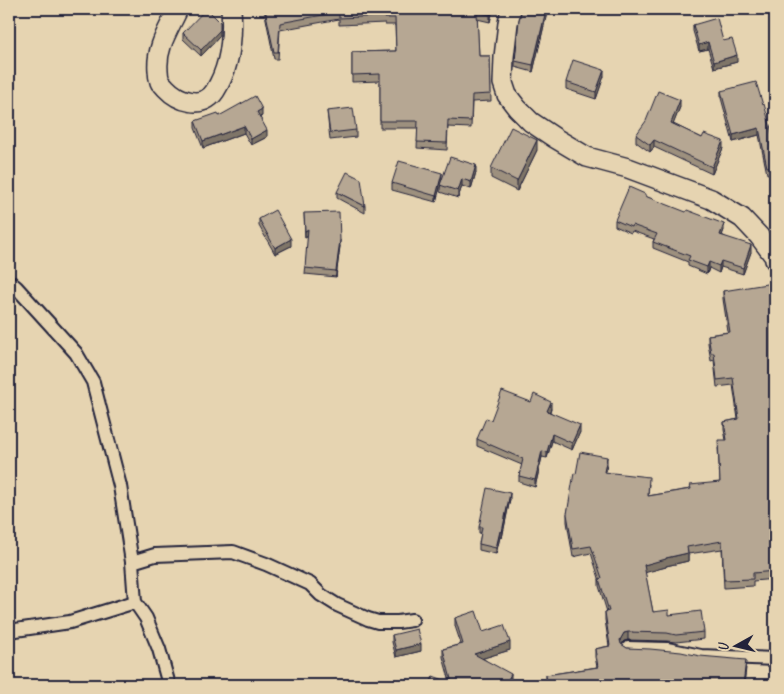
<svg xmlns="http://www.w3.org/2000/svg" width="784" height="694" font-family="Caveat,sans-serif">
<rect width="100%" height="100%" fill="#e6d4b1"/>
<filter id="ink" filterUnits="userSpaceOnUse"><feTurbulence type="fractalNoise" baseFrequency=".02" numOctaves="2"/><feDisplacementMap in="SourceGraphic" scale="10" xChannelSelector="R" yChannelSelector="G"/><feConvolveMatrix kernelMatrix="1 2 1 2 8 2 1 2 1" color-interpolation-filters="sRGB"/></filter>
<g filter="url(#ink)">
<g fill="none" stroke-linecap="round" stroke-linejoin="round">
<defs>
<path id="minor" d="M9,281L16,287L76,353L93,382L120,486L132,562L135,602L146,618L159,649L169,685
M132,562L155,555L233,552L266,564L310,584L321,595L337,605L368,619L378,622H398L412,620
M9,631L70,622L135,602
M628,648L667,649L701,656L775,659"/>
<path id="secondary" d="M178,9C169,29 156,47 158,70C158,73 159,79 160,82C161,82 165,87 166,88C178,101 203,110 215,91C231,66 233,37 231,9
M511,9L508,23L504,57L503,83L507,95L517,108L531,122L555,138L587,157L628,168L711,199L742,218L759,236L774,256L775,260"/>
</defs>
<use href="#minor" stroke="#22223b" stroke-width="16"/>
<use href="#secondary" stroke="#22223b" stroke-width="22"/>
<use href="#minor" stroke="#e6d4b1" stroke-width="12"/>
<use href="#secondary" stroke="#e6d4b1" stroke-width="19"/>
</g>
<path fill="#9d907e" stroke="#22223b" d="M264,9H493L490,22L477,19L479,56H490L491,101L472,102L471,128L448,127L447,150L417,148L418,128H380V81L352,82V52L396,51L395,25H385V23L339,25V19L280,30L278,59H274Z
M522,9H566V12L546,13V17L533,72L515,67V61Z
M773,9H775V29L773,16Z
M693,25L723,41L737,62L714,68L708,49L699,51L693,31Z
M183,33L220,36L201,56L183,39Z
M604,76L596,99L566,89V82Z
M721,91L763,105L775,143V172L767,174L759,135L733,142L721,98Z
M680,107L673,124L723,148L712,174L654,147L650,152L636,142V135Z
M327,111L356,130V137L330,140Z
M219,116H262L260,117L267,137L251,145L244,133L203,148L195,128V121Z
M537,150L517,191L491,178V168Z
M476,172L471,189L462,186L458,198L440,192V186L436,202L392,190V183L442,179Z
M337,192L365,206V213L337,198Z
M645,196L724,230L722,235L751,252L743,274L721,267L719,273L709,268L707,274L688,266V262L653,248V242L654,239L632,231L631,233L615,226V220Z
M304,213L340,246L336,277L305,274L308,236L305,238Z
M259,219L291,246L275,254L259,226Z
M775,290V579L753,581V586L724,588L722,549L688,554V561L666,566V567L645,572L653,612L669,615L704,632V639L676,642L667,641L628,640L624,641L622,645L627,648L746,668L744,685H533L546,683V675L597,667L595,657V649L609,646L605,620V612H607L599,586V578L591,553L573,557L567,522V514L576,474L607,465L605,472L649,484L648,496L690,489L720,482L718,448L726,440L724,430V422L738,419L733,385L717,387L714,360L711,361L708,343V335L728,332L723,299V291Z
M531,402L551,408L550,412L580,432L572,450L552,441L547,458L542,457L535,487L519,482V476L522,465L477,446V439L491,420Z
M510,499L502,538L500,537L496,554L479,550V544L481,533H479V527Z
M455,618L483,632L510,650L483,658L511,682L430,685L450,682L443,657V649L461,644L455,626Z
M392,635L421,651L396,657L392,642Z"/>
<path fill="#7f7567" stroke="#22223b" d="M491,9H493L490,22V15Z
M546,10V17L533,72V65Z
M220,22V36L201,56V50Z
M708,42V49L699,51V45Z
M737,55V62L714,68V62Z
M604,70V76L596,99V92Z
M680,100V107L671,130V123Z
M262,109V116L257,118V112Z
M244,126V133L203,148V141Z
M759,128V135L733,142V135Z
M267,130V137L251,145V139Z
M537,140V150L517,191V181Z
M654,140V147L650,152V145Z
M723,141V148L712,174V167Z
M476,165V172L471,189V182Z
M442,173V180L436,202V196Z
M462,179V186L458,198V191Z
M724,224V230L720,241V235Z
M308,229V236L305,238V231Z
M291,239V246L275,254V248Z
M340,240V246L336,277V271Z
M751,245V252L743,274V268Z
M721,261V267L719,273V266Z
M709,262V268L707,274V267Z
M551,402V408L547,418V411Z
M580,425V432L572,450V443Z
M552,434V441L547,458V452Z
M542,451V457L535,487V480Z
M607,457V465L604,480V472Z
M510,493V499L502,538V532Z
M500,531V537L496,554V548Z
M688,553V561L666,566V567L644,573V565L666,558Z
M628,632V640L624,641L620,647V640L624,633Z
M510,642V650L474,661V654Z
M421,644V651L396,657V650Z
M746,660L744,685H743Z
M511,674V682L510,685H505Z"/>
<path fill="#b6a793" stroke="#22223b" d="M206,9H207L220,22V30L201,50L183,33Z
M265,9H491L490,15L477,12L479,56H490L491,94L472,95L471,121L448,120L447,143L417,142L418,121H380V74L352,75V52L396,51L395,18H385V16L339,18V12L280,23L278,52H274Z
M522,9H540L546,10L533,65L515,61L519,20Z
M773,9H775V22Z
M717,18L723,41L732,39L737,55L714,62L708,42L699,45L693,25Z
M573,60L604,70L596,92L566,82Z
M756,82L763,105L764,104L775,143V165L767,167L759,128L733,135L721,91Z
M658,91L680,100L671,123L702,138L704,134L723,141L712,167L654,140L650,145L636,135L646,121Z
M255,96L262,109L257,112L267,130L251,139L244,126L203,141L195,121L218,113L219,116Z
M353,108L356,130L330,133L327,111Z
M511,127L537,140L517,181L491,168Z
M450,157L476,165L471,182L462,179L458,191L440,185Z
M399,161L442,173L436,196L392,183Z
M347,172L361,179L365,206L337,192Z
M629,187L645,194V196L686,212L687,210L724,224L720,235L751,245L743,268L721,261L719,266L709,262L707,267L688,260L690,256L653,242L657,234L632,225L631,227L615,220Z
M275,210L291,239L275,248L259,219Z
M339,212L340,240L336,271L305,268L308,229L305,231L304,213Z
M773,283L775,290V571L753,573V579L724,580L722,541L687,547L688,553L666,558V559L644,565L653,612L669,610V615L701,611L704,632L676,635L667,633L628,632L624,633L620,640L621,644L627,648L650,649L681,652L700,656L746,660L743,685H533L547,683L546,675L598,667L595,649L610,646L605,612L609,611L599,579L602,578L591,546L573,549L567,514L574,473L576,474L580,452L607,457L604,472L649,477L648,496L691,489L690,485L720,482L718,440H727L724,422L739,419L733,378L717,380L714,353H711L708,335L730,332L723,291Z
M502,391L531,402L534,394L551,402L547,411L580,425L572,443L552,434L547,452L542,451L535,480L519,476L523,459L477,439L486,418L491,420Z
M487,488L510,493L502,532L500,531L496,548L479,544L482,527H479Z
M476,611L483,632L504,625L510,642L474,654L511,674L505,685H430L433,676L452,683L443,649L463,644L455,618Z
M417,629L421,644L396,650L392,635Z"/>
</g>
<rect width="784" height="694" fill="none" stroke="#e6d4b1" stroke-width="30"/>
<rect x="15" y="15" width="754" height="664" fill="none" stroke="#22223b" stroke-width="2" filter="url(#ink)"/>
<g transform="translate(736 646) rotate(262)" stroke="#e6d4b1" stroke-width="4" paint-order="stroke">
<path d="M0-4L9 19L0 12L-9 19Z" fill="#22223b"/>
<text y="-8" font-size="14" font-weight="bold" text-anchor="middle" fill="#22223b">U</text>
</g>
</svg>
